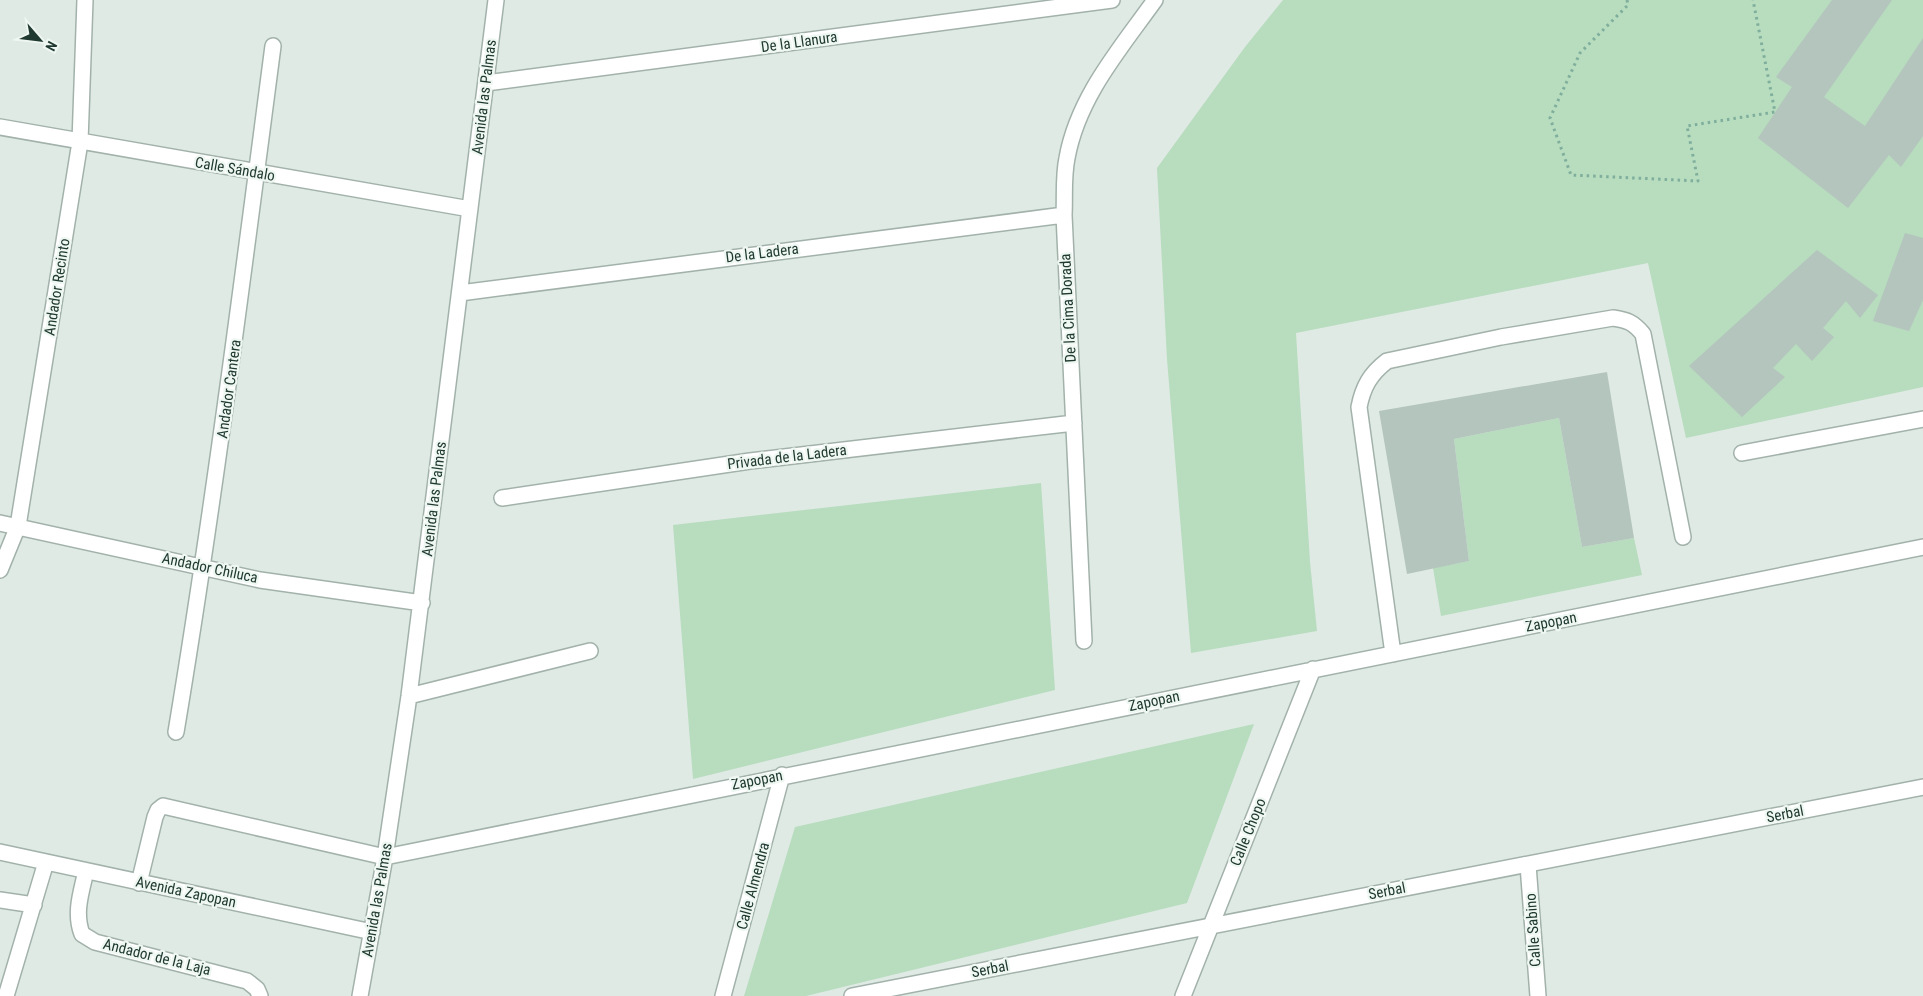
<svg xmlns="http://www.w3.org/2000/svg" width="1923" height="996" font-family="'Roboto Condensed',sans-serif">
<rect width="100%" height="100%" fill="#dfeae4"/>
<path fill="#b7dcbe" d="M1283,0H1923V387L1686,438L1648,263L1296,333L1310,562L1317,631L1191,653L1167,359L1157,168L1245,47Z
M1559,418L1582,547L1634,538L1642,575L1441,616L1433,568L1469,561L1454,439Z
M1041,483L1055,690L693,779L673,525Z
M1254,724L1187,903L806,996H744L795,827Z"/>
<path fill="#b4c5bd" d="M1832,0H1892L1824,97L1865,126L1923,38V136L1901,167L1889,155L1848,208L1758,138L1792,87L1776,77Z
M1905,233L1923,238V300L1909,331L1873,321Z
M1817,250L1878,295L1860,318L1846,301L1823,328L1834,337L1812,361L1796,344L1773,368L1785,377L1742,417L1689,366Z
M1607,372L1634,538L1582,547L1559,418L1454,439L1469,561L1407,574L1379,411Z"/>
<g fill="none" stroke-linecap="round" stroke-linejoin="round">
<defs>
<path id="minor" d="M486,83L1112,0
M0,127L470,209
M460,293L1064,215
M1742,453L1923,419
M502,498L750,461L1074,423
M0,523L260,580L422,603
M0,570L18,526L80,142L85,0
M1084,641L1064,215C1065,197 1063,177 1067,158C1078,97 1120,49 1155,0
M1393,654L1359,407C1363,387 1370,374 1387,361L1501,337L1613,318C1627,320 1633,322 1643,334L1683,537
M409,696L590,651
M176,732C214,504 243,275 273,46
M0,852L372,932
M1528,865L1538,996
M86,871C81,893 74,913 82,934L95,942L247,981L257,989L260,996
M139,883L155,817L158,810L163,806L385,857L1923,547
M0,900L34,905
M6,996L46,862
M360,996L385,857L409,696L496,0
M723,996L782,775
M852,996L1923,787
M1183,996L1313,669"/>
</defs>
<use href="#minor" stroke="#a2b2ab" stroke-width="18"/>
<path stroke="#7fae9c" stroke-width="3" stroke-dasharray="2.5 4" stroke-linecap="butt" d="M1627,0L1628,5L1580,53L1550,118L1571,175L1698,181L1687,126L1775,112L1753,0"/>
<use href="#minor" stroke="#fff" stroke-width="15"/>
</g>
<g text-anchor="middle" stroke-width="4.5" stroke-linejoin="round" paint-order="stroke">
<g font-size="15" fill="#203a31" stroke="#eff7f2">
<text transform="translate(799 42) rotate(-8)" y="5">De la Llanura</text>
<text transform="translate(484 97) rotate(-83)" y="5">Avenida las Palmas</text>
<text transform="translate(235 169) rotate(10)" y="5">Calle Sándalo</text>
<text transform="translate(762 253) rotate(-7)" y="5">De la Ladera</text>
<text transform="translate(57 287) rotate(-81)" y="5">Andador Recinto</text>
<text transform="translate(1068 308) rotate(-93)" y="5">De la Cima Dorada</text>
<text transform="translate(229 389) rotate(-82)" y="5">Andador Cantera</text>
<text transform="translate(787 457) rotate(-7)" y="5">Privada de la Ladera</text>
<text transform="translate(434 499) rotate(-83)" y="5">Avenida las Palmas</text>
<text transform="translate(210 568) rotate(12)" y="5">Andador Chiluca</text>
<text transform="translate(1551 622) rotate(-11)" y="5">Zapopan</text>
<text transform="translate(1154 701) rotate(-12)" y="5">Zapopan</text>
<text transform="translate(757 780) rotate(-11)" y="5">Zapopan</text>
<text transform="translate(1785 814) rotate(-11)" y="5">Serbal</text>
<text transform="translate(1248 832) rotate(-68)" y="5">Calle Chopo</text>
<text transform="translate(753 886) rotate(-75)" y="5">Calle Almendra</text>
<text transform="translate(1387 891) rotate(-11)" y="5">Serbal</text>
<text transform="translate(186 892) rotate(12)" y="5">Avenida Zapopan</text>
<text transform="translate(377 900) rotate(-80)" y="5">Avenida las Palmas</text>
<text transform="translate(1533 930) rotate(-94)" y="5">Calle Sabino</text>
<text transform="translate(157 957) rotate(14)" y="5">Andador de la Laja</text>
<text transform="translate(990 969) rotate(-11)" y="5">Serbal</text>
</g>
</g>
<g transform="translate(40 40) rotate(118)" stroke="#eff7f2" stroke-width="4" paint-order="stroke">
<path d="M0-4L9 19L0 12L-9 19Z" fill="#203a31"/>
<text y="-8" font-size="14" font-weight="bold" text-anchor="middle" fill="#203a31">N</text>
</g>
</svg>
